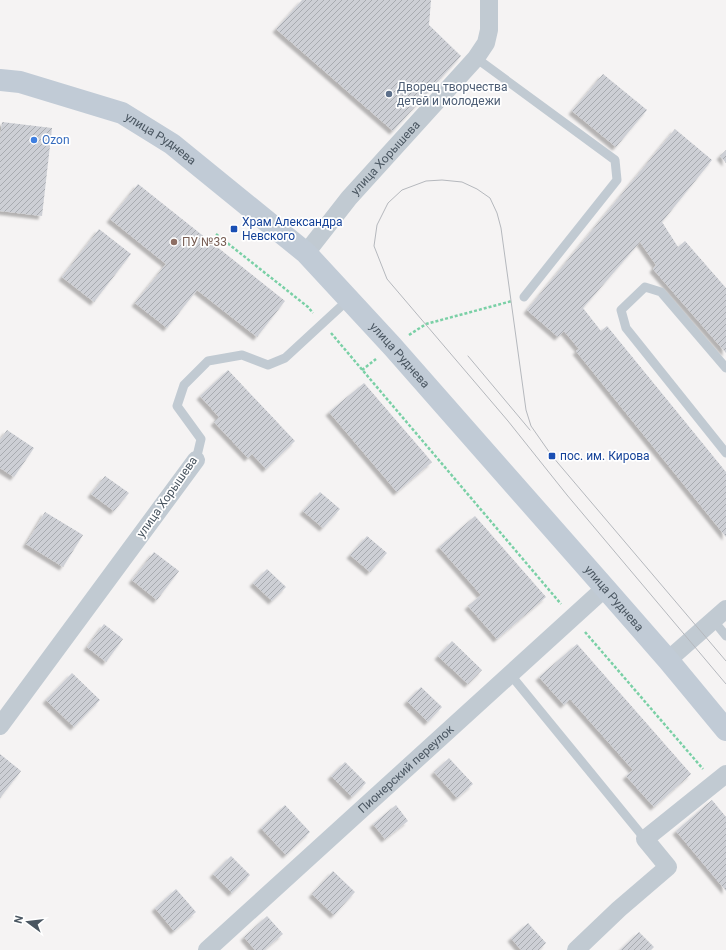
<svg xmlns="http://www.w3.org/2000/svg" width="726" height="950" font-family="Roboto,sans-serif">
<defs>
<pattern id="building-hatch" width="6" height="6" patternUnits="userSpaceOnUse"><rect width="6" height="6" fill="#cdcfd5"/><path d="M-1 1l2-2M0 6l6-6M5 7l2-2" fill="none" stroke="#a8abb0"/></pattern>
<filter id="shadow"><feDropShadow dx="-3.5" dy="3.5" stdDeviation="1" flood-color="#0004"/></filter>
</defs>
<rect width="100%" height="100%" fill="#f5f3f3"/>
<path fill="url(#building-hatch)" filter="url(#shadow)" d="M302,0H431L429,25L461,56L393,131L276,29Z
M603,74L647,110L616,147L572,111Z
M2,122L52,128L42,216L0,211V138Z
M675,129L712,160L662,222L678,247L685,241L726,288V353L653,269L656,265L640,242L583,308L601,331L607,326L726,472V537L576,351L579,349L564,331L558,337L527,310Z
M726,150V163L720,156Z
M138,184L285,301L257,337L197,290L167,328L135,303L166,264L110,219Z
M99,229L131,254L94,302L62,277Z
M228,370L295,441L266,469L252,454L248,458L214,422L219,417L200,396Z
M364,383L432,462L397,492L329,412Z
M7,430L34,448L14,477L0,468V440Z
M105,476L129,493L114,511L91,494Z
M320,492L340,509L323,528L303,511Z
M45,512L83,535L63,567L26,544Z
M475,516L546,597L497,639L468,606L481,595L439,547Z
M367,536L387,553L370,572L350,555Z
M154,552L179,571L157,600L132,580Z
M267,569L286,587L272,601L253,583Z
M104,624L123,639L106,662L87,647Z
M452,641L482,670L468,684L438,656Z
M577,644L691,774L654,807L626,776L633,770L570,699L564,705L539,677Z
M72,673L100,700L74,727L46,700Z
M421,687L442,707L428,722L407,701Z
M0,754L21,771L0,798Z
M449,758L473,784L457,798L434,772Z
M345,762L366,783L352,797L331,776Z
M712,800L726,817V891L676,831Z
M285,805L310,832L286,855L261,828Z
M396,805L408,821L385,839L373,824Z
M231,856L250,875L232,893L213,874Z
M333,871L355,892L334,915L312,894Z
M176,889L196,912L174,931L155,908Z
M267,916L283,934L264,950H255L244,937Z
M528,923L546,943L539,950H521L511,938Z
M639,932L654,947L651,950H620Z"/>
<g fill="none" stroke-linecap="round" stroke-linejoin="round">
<path stroke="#7ad0a6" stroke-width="2.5" stroke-dasharray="3 2" stroke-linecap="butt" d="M216,234L308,307L313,313
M331,333L561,604
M409,335L426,324L512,301
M362,370L376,359
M585,632L703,769"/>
<path stroke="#c1cad2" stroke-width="9" d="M476,58L615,160L617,180L524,297
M726,368L661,292L645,287L621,310L626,328L726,453
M196,460L201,439L177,406L184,385L208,361L242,355L268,365L285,358L349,299
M713,620L726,636
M510,674L645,839"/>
<g stroke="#c1cad2" stroke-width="18">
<path id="s1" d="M306,253L349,198L476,58L486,43L489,30V0"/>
<path d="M668,660L726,609"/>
<path d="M0,726L196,460"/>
<path id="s2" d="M207,950L605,588"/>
<path d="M576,950L619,909L668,867L645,839L726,774"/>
</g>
<path stroke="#c1cbd6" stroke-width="22" id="s3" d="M0,80L20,82L122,113L172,144L306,253L392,346L605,588L668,660L726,730"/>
<path stroke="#b5b8bd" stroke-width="1" d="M468,356L530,430
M726,661L552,456L531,426L526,410L501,228L497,213L490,198L477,189L462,182L442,180L426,181L402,190L388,203L377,225L374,246L387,279L508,421L567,495L726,684"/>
</g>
<circle fill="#5c6f8a" stroke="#fff" stroke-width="1.5" cx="389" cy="94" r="4"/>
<circle fill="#3f7fe0" stroke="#fff" stroke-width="1.5" cx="34" cy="140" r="4"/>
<g fill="#1a4fb4" stroke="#fff" stroke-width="1.5">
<rect x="230" y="225" width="8" height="8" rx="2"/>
<rect x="548" y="452" width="8" height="8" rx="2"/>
</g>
<circle fill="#8d6e63" stroke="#fff" stroke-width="1.5" cx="174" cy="242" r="4"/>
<g text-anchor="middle" stroke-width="3.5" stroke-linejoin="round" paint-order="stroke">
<g font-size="12" fill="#4e5e75" stroke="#fff" text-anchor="start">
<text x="397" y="91">Дворец творчества<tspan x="397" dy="14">детей и молодежи</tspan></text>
</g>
<g font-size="12" fill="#4a5661" stroke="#fff">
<text dy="4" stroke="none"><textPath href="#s3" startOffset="173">улица Руднева</textPath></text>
<text dy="4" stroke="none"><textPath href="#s1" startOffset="124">улица Хорышева</textPath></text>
<text dy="4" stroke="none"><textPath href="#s3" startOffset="497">улица Руднева</textPath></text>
<text transform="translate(167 497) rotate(-55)" y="4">улица Хорышева</text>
<text dy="4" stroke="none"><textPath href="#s3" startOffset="821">улица Руднева</textPath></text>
<text dy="4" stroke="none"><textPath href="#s2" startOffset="269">Пионерский переулок</textPath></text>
</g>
<g font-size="12" fill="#366cbe" stroke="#fff" text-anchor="start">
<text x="42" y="144">Ozon</text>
</g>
<g font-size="12" fill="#164399" stroke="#fff" text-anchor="start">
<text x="242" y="226">Храм Александра<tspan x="242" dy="14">Невского</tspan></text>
<text x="560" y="460">пос. им. Кирова</text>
</g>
<g font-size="12" fill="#785e54" stroke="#fff" text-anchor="start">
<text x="182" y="246">ПУ №33</text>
</g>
</g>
<g transform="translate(28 922) rotate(285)" stroke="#ffffff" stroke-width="3" paint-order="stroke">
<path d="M0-3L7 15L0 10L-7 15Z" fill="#4a5661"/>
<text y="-6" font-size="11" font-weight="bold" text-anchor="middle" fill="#4a5661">N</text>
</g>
</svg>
